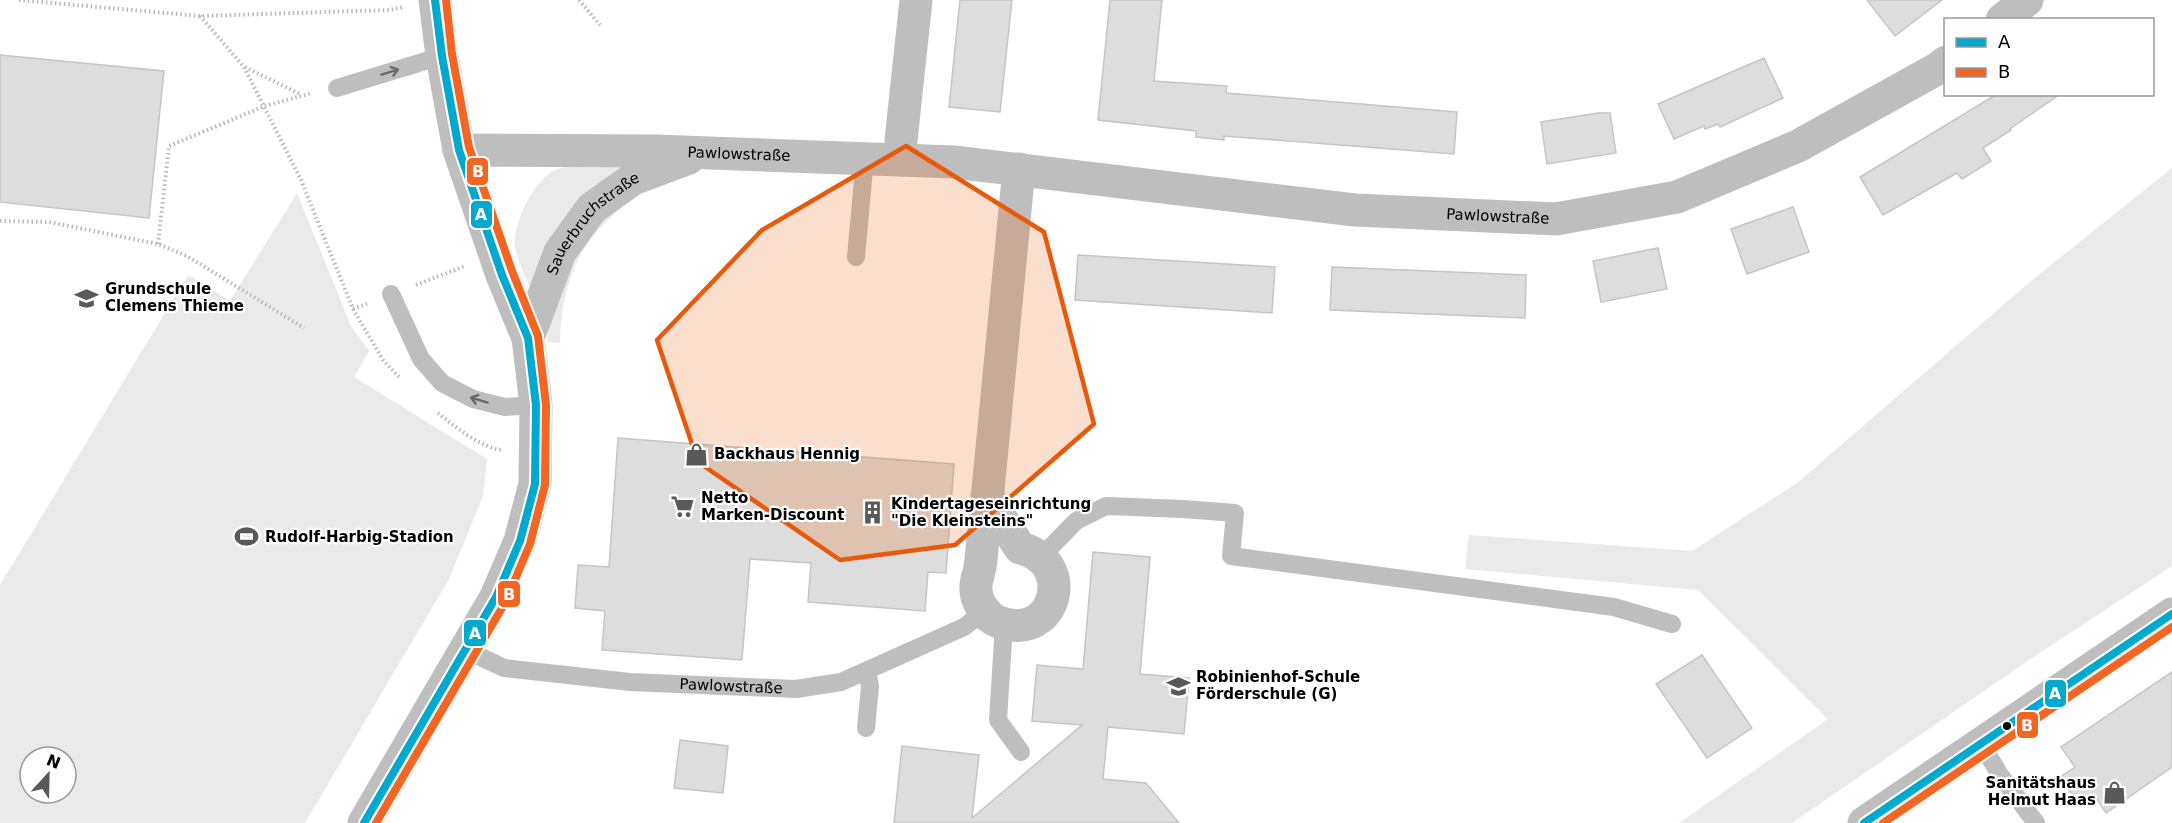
<svg xmlns="http://www.w3.org/2000/svg" width="2172" height="823" font-family="'DejaVu Sans',sans-serif">
<rect width="100%" height="100%" fill="#fff"/>
<path fill="#eaeaea" fill-rule="evenodd" d="M571,165H625L530,288C525,276 518,260 515,248C512,225 533,182 553,171C559,168 566,167 571,165Z
M2172,168V566L2032,658L1792,823H1679L1828,719L1698,590L1465,569L1469,535L1692,551L1797,483L2031,281Z
M646,189C586,231 562,269 560,343L547,342L552,306L588,230Z
M297,193L351,326L369,351L354,377L487,459L483,496L449,579L305,823H0V585L188,275L230,301ZM30,757H66V793H30Z"/>
<path fill="#ddd" stroke="#c5c5c5" stroke-width="1.5" d="M960,0H1012L1000,112L949,107Z
M1110,0H1162L1154,81L1227,86L1226,93L1457,112L1454,154L1224,136V140L1196,137V131L1098,120Z
M1867,0H1942L1895,36Z
M0,55L164,71L149,218L0,202Z
M1764,58L1783,98L1720,127L1718,124L1705,129L1704,126L1674,139L1658,104Z
M1997,94H2060L2010,129L2011,130L1983,148L1991,161L1962,179L1957,173L1883,215L1860,177Z
M1598,113H1610L1616,153L1547,164L1541,122Z
M1793,207L1809,252L1747,274L1731,229Z
M1658,248L1667,289L1601,302L1593,261Z
M1078,255L1275,267L1272,313L1075,300Z
M1332,267L1526,275L1525,318L1330,310Z
M618,438L954,464L946,573L928,572L925,611L808,602L811,563L750,559L742,660L602,650L605,611L575,608L578,565L609,567Z
M1093,552L1150,557L1140,674L1189,678L1184,734L1108,727L1103,779L1146,783L1179,823H894L902,746L979,755L972,818L1082,725L1032,721L1037,665L1083,669Z
M1702,655L1752,728L1707,758L1656,684Z
M2172,672V767L2106,813L2094,795L2079,805L2060,777L2075,767L2061,747Z
M680,740L728,746L723,793L674,788Z"/>
<g fill="none" stroke-linecap="round" stroke-linejoin="round">
<path stroke="#b8b8b8" stroke-width="4" stroke-dasharray="1.5 3" stroke-linecap="butt" d="M19,0L200,16L389,10L404,7
M579,0L600,25
M200,16L244,67L301,180L353,309L383,360L399,377
M245,67L300,94
M0,221L49,222L158,244L187,256L304,328
M158,244L169,146L265,106L312,93
M416,285L465,266
M353,309L367,304
M438,413C454,426 482,449 503,450"/>
<g stroke="#bebebe" stroke-width="18">
<path d="M337,88L442,56"/>
<path d="M856,257L865,158"/>
<path d="M391,294L421,359L442,383L473,399L505,407L536,405"/>
<path d="M1041,557L1076,521L1106,506L1183,509L1235,513L1231,556L1614,607L1672,624"/>
<path d="M1004,624L998,720L1021,752"/>
<path id="s1" d="M466,650L504,668L630,682L796,689L841,682L964,627L985,611"/>
<path d="M866,728L870,686L867,671"/>
<path d="M1981,743L2000,775L2036,823"/>
</g>
<g stroke="#bebebe" stroke-width="33">
<path d="M2002,20L2027,0"/>
<path id="s2" d="M459,150L656,151L954,162L1355,210L1556,219L1677,197L1798,146L1935,70L1946,62"/>
<path d="M899,159L916,0"/>
<path id="s3" d="M528,338L560,252L592,208L633,179L689,158"/>
<path d="M987,496L1020,548C1074,561 1058,632 1011,625C1003,624 996,622 990,617C983,610 976,600 976,589C975,582 979,575 980,567C982,555 982,543 984,531C996,410 1007,290 1019,169"/>
<path d="M364,823L496,597L520,541L535,484L536,405L528,338L502,275L459,150L442,56L435,0"/>
<path d="M1864,823L2172,614"/>
</g>
<defs>
<path id="bus-1" d="M364,823L496,597L520,541L535,484L536,405L528,338L502,275L459,150L442,56L435,0
M1864,823L2172,614"/>
<path id="bus-2" d="M376,823L506,601L530,544L545,485L546,405L538,336L512,271L469,147L452,54L446,0
M1883,823L2172,627"/>
</defs>
<use href="#bus-1" stroke="#fff" stroke-width="12"/>
<use href="#bus-2" stroke="#fff" stroke-width="12"/>
<use href="#bus-1" stroke="#00a9ce" stroke-width="8"/>
<use href="#bus-2" stroke="#f26522" stroke-width="8"/>
</g>
<defs><path id="oneway-shaft" d="M-6 0H5M1.5-3L5.5 0L1.5 3" fill="none" stroke-width="1.6" stroke-linecap="round" stroke-linejoin="round" transform="scale(1.5)"/></defs>
<g stroke="#686868">
<use href="#oneway-shaft" transform="translate(390 72) rotate(-17)"/>
<use href="#oneway-shaft" transform="translate(479 400) rotate(-163)"/>
</g>
<path fill="#e8590c" fill-opacity="0.2" stroke="#e8590c" stroke-width="4.5" stroke-linejoin="round" d="M906,146L1044,232L1094,424L955,545L840,560L698,462L657,340L762,230Z"/>
<defs>
<symbol id="school-bare" viewBox="-9 -9 18 18"><path d="M0-5L7-2L0 1L-7-2ZM-4 1L0 2.5L4 1V4Q0 6-4 4Z" fill="#595959" stroke="#fff" stroke-width="2.5" paint-order="stroke"/></symbol>
<symbol id="shop-bare" viewBox="-9 -9 18 18"><path d="M-5-2.5h2.3a2.7 3.5 0 0 1 5.4 0H5L5.5 6h-11ZM-1.5-2.5h3a1.5 2.3 0 0 0-3 0Z" fill="#595959" stroke="#fff" stroke-width="2.5" paint-order="stroke"/></symbol>
<symbol id="supermarket-bare" viewBox="-9 -9 18 18"><path d="M-6-5.5h2.5l.6 2H6L4.5 2H-2.5L-4.4-4H-6ZM-1.5 3.2a1.3 1.3 0 1 0 .1 0ZM3 3.2a1.3 1.3 0 1 0 .1 0Z" fill="#595959" stroke="#fff" stroke-width="2.5" paint-order="stroke"/></symbol>
<symbol id="building-bare" viewBox="-9 -9 18 18"><path d="M-4-6H4V6H1V3H-1V6H-4ZM-2.5-4.3h1.7v1.8h-1.7ZM.8-4.3h1.7v1.8H.8ZM-2.5-1h1.7V.8h-1.7ZM.8-1h1.7V.8H.8Z" fill="#595959" stroke="#fff" stroke-width="2.5" paint-order="stroke"/></symbol>
<symbol id="stadium-bare" viewBox="-9 -9 18 18"><path d="M0-5a6.5 5 0 1 0 0 10a6.5 5 0 1 0 0-10ZM-3.5-1.8h7v3.6h-7Z" fill="#595959" stroke="#fff" stroke-width="2.5" paint-order="stroke"/></symbol>
</defs>
<g fill-rule="evenodd">
<use href="#school-bare" x="70" y="282" width="33" height="33"/>
<use href="#shop-bare" x="680" y="438" width="33" height="33"/>
<use href="#supermarket-bare" x="666" y="490" width="33" height="33"/>
<use href="#building-bare" x="856" y="496" width="33" height="33"/>
<use href="#stadium-bare" x="230" y="520" width="33" height="33"/>
<use href="#school-bare" x="1162" y="670" width="33" height="33"/>
<use href="#shop-bare" x="2098" y="776" width="33" height="33"/>
</g>
<circle fill="#000" stroke="#fff" stroke-width="2" cx="2007" cy="726" r="5"/>
<g text-anchor="middle" stroke-width="4.5" stroke-linejoin="round" paint-order="stroke">
<g font-size="15" fill="#000" stroke="#fff">
<text dy="5" stroke="none"><textPath href="#s2" startOffset="280">Pawlowstraße</textPath></text>
<text dy="5" stroke="none"><textPath href="#s2" startOffset="1042">Pawlowstraße</textPath></text>
<text dy="5" stroke="none"><textPath href="#s3" startOffset="135">Sauerbruchstraße</textPath></text>
<text dy="5" stroke="none"><textPath href="#s1" startOffset="270">Pawlowstraße</textPath></text>
</g>
<g font-size="15" font-weight="bold" fill="#000" stroke="#fff" text-anchor="start">
<text x="105" y="294">Grundschule<tspan x="105" dy="17">Clemens Thieme</tspan></text>
<text x="714" y="459">Backhaus Hennig</text>
<text x="701" y="503">Netto<tspan x="701" dy="17">Marken-Discount</tspan></text>
<text x="891" y="509">Kindertageseinrichtung<tspan x="891" dy="17">"Die Kleinsteins"</tspan></text>
<text x="265" y="542">Rudolf-Harbig-Stadion</text>
<text x="1196" y="682">Robinienhof-Schule<tspan x="1196" dy="17">Förderschule (G)</tspan></text>
<text x="2096" y="788" text-anchor="end">Sanitätshaus<tspan x="2096" dy="17">Helmut Haas</tspan></text>
</g>
</g>
<g stroke="#fff" stroke-width="2">
<rect x="466" y="157" width="23" height="29" rx="6" fill="#f26522"/>
<rect x="470" y="200" width="23" height="29" rx="6" fill="#00a9ce"/>
<rect x="497" y="580" width="24" height="28" rx="6" fill="#f26522"/>
<rect x="463" y="619" width="24" height="28" rx="6" fill="#00a9ce"/>
<rect x="2044" y="679" width="23" height="29" rx="6" fill="#00a9ce"/>
<rect x="2016" y="711" width="23" height="28" rx="6" fill="#f26522"/>
</g>
<g font-size="16" text-anchor="middle" font-weight="bold" fill="#fff">
<text x="478" y="177">B</text>
<text x="481" y="220">A</text>
<text x="509" y="600">B</text>
<text x="475" y="639">A</text>
<text x="2055" y="699">A</text>
<text x="2027" y="731">B</text>
</g>
<rect x="1944" y="18" width="210" height="78" fill="#ffffff" stroke="#999999" stroke-width="1.5"/>
<rect x="1956" y="38" width="30" height="9" fill="#00a9ce" stroke="#999999" stroke-width="1.5"/>
<text x="1998" y="48" font-size="18" fill="#000000">A</text>
<rect x="1956" y="68" width="30" height="9" fill="#f26522" stroke="#999999" stroke-width="1.5"/>
<text x="1998" y="78" font-size="18" fill="#000000">B</text>
<g transform="translate(48 775) rotate(22)"><circle r="28" fill="#ffffff" stroke="#999999" stroke-width="1.5"/>
<path d="M0-4.5L10 22L0 15L-10 22Z" fill="#595959"/>
<text y="-9" font-size="16" font-weight="bold" text-anchor="middle" fill="#000000">N</text>
</g>
</svg>
